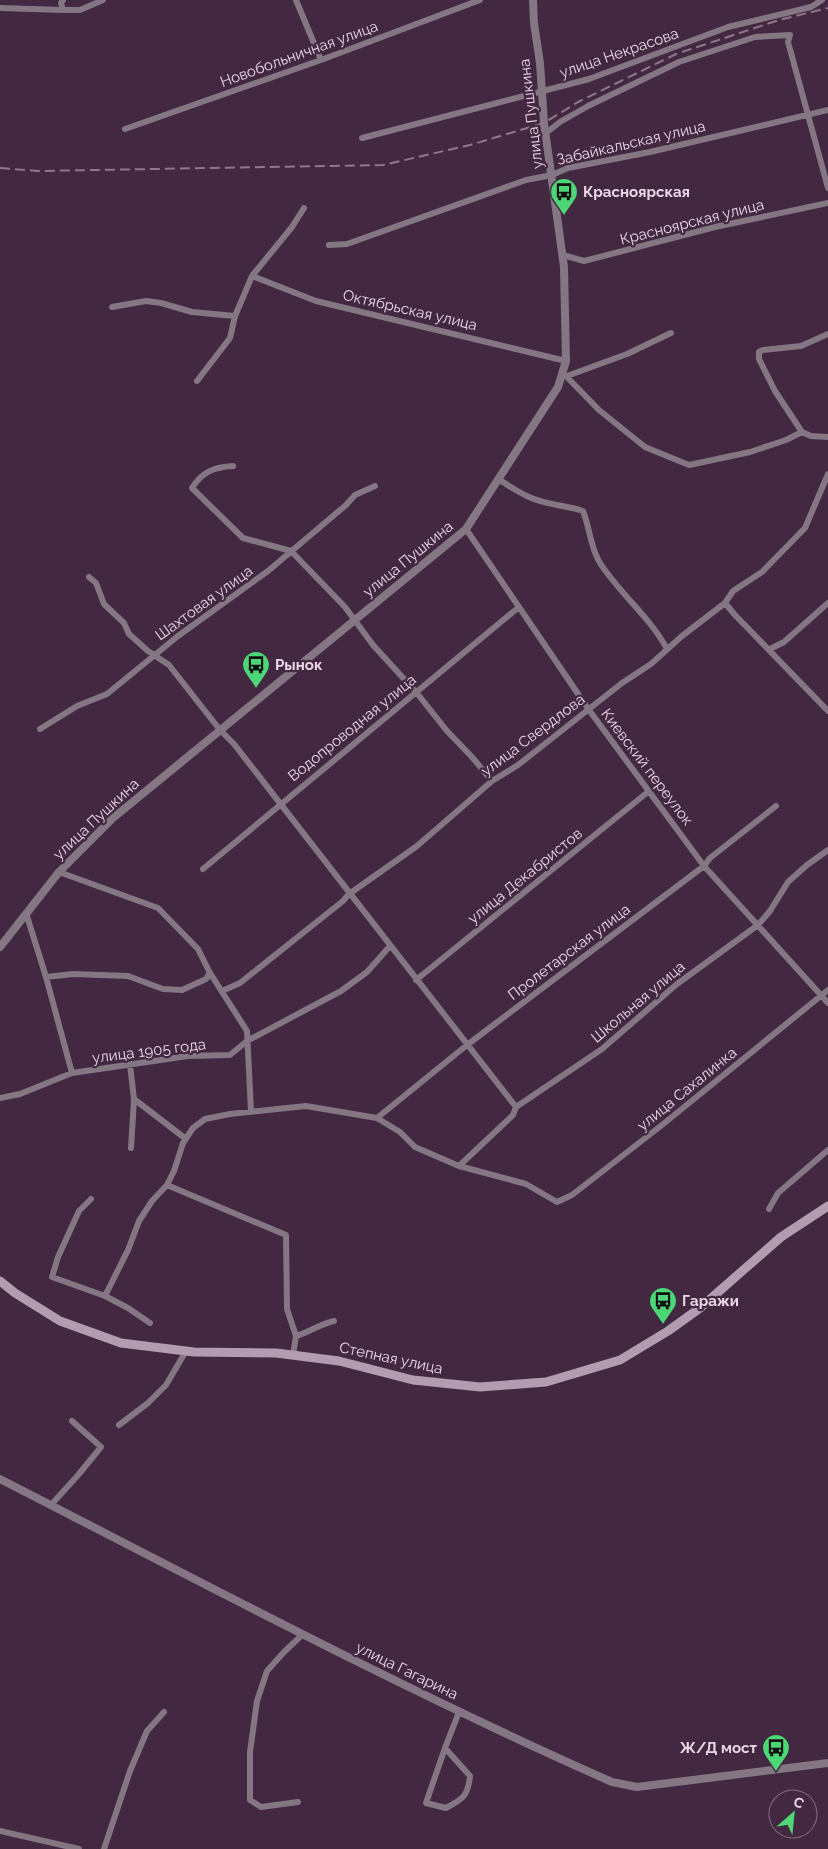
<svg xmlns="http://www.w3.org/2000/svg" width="828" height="1849" font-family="Raleway,sans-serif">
<rect width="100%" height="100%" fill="#422840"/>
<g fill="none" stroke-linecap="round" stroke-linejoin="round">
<path stroke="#847682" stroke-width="6" d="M63,0L61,3L63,10H80L103,0
M296,0L321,60
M0,8L63,10
M125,129L321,60L480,0
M546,133L560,122L588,106L679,62L755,37L790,35L788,42L828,188
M362,138L589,79L728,27L811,7L822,0
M329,245L347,244L526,180L552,175L568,168L650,152L828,110
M563,255L584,261L715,227L828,203
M252,276L316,301L566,361
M112,307L146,301L161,303L192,312L235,316
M828,334L801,346L763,350L759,352V359L775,391L802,432L811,436L828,437
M562,372L599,410L645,447L689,465L750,452L786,440L802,432
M567,376L627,354L671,333
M197,381L230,338L235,316L252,276L292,227L304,208
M233,466C214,467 202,472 192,488L243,538L291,551L345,607L373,645L416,692L447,731L472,757L492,781
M498,479C508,485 518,492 529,497C546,505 565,505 583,511C590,528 590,547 600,563C620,594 650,617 667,649
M466,529L589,710L704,866L828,1003
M89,577L96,583L104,604L124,623L129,634L148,651L169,665L220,730L234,744L516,1107
M725,603L735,615L828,711
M770,649L784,642L828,603
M40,729L77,706L107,694L178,636L268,571L346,505L355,495L375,486
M203,869L519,607
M59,872L158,908L198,949L210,973L247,1031L251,1111
M26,913L46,977L72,1073
M46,977L73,974L128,976L163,989L182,990L206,979L210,973
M416,980L649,791
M222,991L240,983L343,901L349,894L417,846L492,781L518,765L622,683L651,664L682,636L725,603L733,591L762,572L805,528L828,474
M130,1065L134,1099L186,1139
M0,1098L20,1094L72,1073L188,1056L230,1055L247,1041L341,991L367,972L390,946
M377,1118L467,1045L704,866L710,858L776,806
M131,1148L134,1099
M459,1166L513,1115L516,1107L602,1049L677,984L758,925L770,911L788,882L807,865L828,850
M167,1185L286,1235L287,1309L296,1336L293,1355
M91,1199L79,1211L58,1257L52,1277L105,1296
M769,1209L778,1193L828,1150
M150,1323L128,1308L105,1296L128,1250L139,1221L152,1201L167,1185L174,1171L183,1143L193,1128L205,1119L230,1114L306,1106L377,1118L400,1132L415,1147L459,1166L526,1184L557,1202L572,1195L662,1125L828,990
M296,1336C310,1332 320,1324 334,1321
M119,1425L148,1403L166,1385L186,1351
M51,1505L79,1474L101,1447L72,1421
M445,1748L470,1776C468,1796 463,1799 446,1808L426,1803L445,1748L459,1712
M298,1802L261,1807L250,1800V1752L257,1701L267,1671L284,1652L302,1635
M0,1831L79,1849
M104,1849L130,1771L147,1731L164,1712"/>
<path stroke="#847682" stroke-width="8" d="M0,947L59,872L113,818L466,529L558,387L566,361L564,267L544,123L540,63L534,23L533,0
M0,1479C203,1583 404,1690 612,1782L637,1787L828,1763"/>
<path stroke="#b29caf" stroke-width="9" d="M0,1281L15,1293L60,1321L121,1343L194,1352L276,1353L339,1361L413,1380L480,1387L546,1382L620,1360L668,1331L700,1308L781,1237L828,1206"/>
<path stroke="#8f788c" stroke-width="2" stroke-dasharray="10 5" stroke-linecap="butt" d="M0,168L38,171L383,165L470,145L544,123L578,102L676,54L779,20L828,8"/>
</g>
<defs>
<symbol id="bus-pin" viewBox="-11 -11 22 30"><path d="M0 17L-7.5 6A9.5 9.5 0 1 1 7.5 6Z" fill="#4cd676" stroke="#422840"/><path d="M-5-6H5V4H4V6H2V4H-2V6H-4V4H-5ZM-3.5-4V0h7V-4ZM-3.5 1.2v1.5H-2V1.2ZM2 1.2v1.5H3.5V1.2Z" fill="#111"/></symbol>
</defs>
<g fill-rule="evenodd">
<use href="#bus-pin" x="548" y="176" width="32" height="43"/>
<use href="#bus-pin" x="240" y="649" width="32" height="43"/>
<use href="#bus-pin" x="647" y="1285" width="32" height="43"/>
<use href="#bus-pin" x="760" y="1732" width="32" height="43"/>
</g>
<g text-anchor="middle" stroke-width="4.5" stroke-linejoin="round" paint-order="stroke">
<g font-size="15" fill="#ead8e7" stroke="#422840">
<text transform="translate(619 53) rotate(-19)" y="5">улица Некрасова</text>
<text transform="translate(299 54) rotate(-20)" y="5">Новобольничная улица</text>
<text transform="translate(531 114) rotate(-97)" y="5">улица Пушкина</text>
<text transform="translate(631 143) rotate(-13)" y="5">Забайкальская улица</text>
<text transform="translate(692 222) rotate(-14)" y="5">Красноярская улица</text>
<text transform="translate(410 310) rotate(13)" y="5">Октябрьская улица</text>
<text transform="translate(408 559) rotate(-39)" y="5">улица Пушкина</text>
<text transform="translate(204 603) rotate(-36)" y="5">Шахтовая улица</text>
<text transform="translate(352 728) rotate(-39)" y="5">Водопроводная улица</text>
<text transform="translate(533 735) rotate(-37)" y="5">улица Свердлова</text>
<text transform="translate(647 767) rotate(53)" y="5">Киевский переулок</text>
<text transform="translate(96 819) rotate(-43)" y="5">улица Пушкина</text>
<text transform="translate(525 876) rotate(-39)" y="5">улица Декабристов</text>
<text transform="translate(569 952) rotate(-37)" y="5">Пролетарская улица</text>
<text transform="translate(638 1002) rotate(-40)" y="5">Школьная улица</text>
<text transform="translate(149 1051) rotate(-7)" y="5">улица 1905 года</text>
<text transform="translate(687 1089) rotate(-39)" y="5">улица Сахалинка</text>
<text transform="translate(391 1358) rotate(12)" y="5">Степная улица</text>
<text transform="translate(407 1671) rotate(26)" y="5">улица Гагарина</text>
</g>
<g font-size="15" font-weight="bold" fill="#ead8e7" stroke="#422840" text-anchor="start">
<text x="583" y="197">Красноярская</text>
<text x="275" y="670">Рынок</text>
<text x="682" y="1306">Гаражи</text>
<text x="757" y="1753" text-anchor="end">Ж/Д мост</text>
</g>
</g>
<g transform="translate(793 1814) rotate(27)"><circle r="24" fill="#422840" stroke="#856e83"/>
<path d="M0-4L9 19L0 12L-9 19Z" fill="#4cd676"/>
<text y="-8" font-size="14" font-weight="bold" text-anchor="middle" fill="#ead8e7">С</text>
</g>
</svg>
